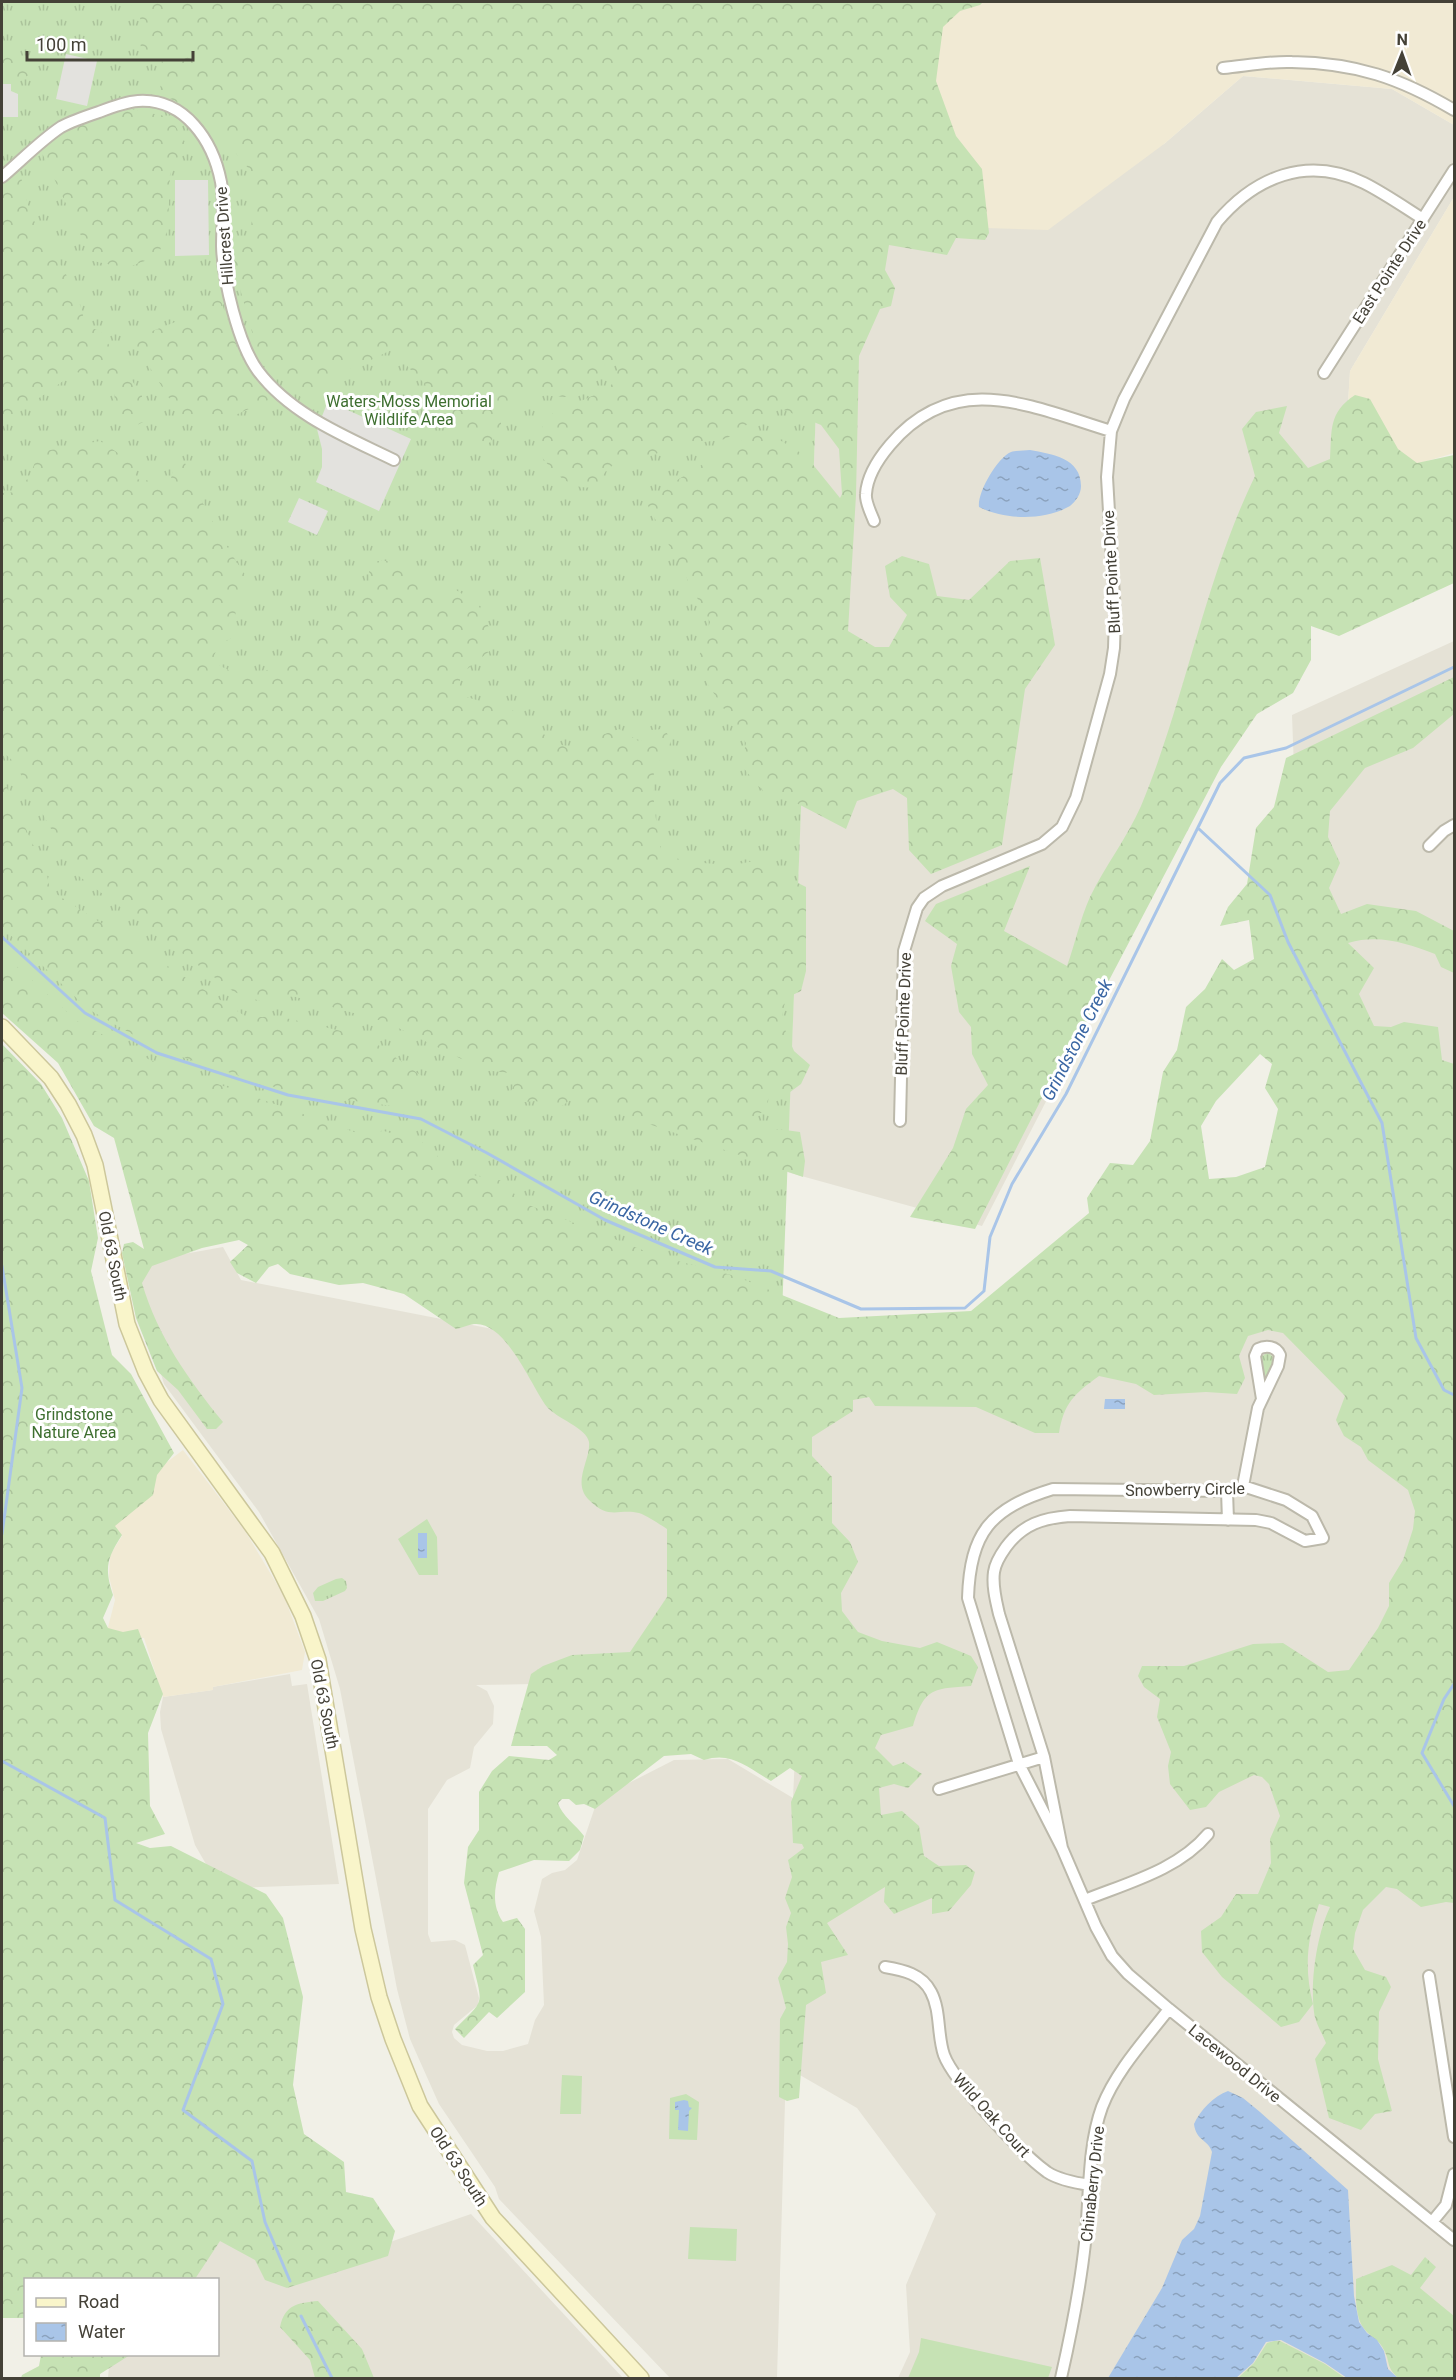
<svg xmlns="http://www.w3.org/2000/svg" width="1456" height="2380" font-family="Roboto,sans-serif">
<defs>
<pattern id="grass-tufts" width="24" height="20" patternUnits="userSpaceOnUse" patternTransform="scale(1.5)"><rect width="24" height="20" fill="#c6e2b4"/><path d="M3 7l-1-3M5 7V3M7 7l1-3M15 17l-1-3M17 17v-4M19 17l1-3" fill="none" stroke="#abc39b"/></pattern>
<pattern id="forest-crowns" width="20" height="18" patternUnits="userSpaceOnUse" patternTransform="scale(1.5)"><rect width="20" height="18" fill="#c6e2b4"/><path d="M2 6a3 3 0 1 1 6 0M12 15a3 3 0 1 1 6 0" fill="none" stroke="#abc39b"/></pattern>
<pattern id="water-ripples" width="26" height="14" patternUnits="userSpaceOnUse" patternTransform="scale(1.5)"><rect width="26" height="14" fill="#a9c5e8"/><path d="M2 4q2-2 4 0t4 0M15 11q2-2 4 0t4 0" fill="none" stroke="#8ba2bd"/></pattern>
</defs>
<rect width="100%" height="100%" fill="#f1f0e7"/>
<path fill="#e5e2d6" d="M1243,76L1392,89L1454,125V197L1350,371L1343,486L1218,767L982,1226L787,1172L821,275L828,222L1164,144Z
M1454,641V2378H898L910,2352L906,2285L936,2214L857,2108L786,2067L777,2378H670L499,2199L495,2187L439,2104L410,2039L397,1989L340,1689L319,1619L259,1512L164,1384L128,1264L223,1247L241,1280L508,1332L671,1528L673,1596L632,1657L533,1684L476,1685L487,1691L494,1706L493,1724L474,1747L470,1768L447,1780L428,1809V1934L431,1942L455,1940L465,1945L479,1998L478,2005L454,2025L452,2032L454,2038L462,2045L487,2051H503L528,2044L535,2020L544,2005L541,1937L534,1911L542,1879L552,1873L565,1870L577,1860L595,1807L623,1786L674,1760L728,1759L793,1798L815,1339L974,1345L1308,1145L1292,715Z
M290,1674L292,1686L307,1684L339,1884L236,1888L210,1871L195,1845L161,1729L160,1712L163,1697L213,1690L212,1687Z
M471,2214L623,2378H108L110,2355L218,2354V2280L193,2279L219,2239L289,2277Z"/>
<path fill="#f1ead4" d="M928,2H1454V125L1392,89L1243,76L1164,144L1048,230L923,226Z
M1454,197V453L1343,486L1350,371Z
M183,1450L245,1531L284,1596L305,1652L302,1670L213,1687V1690L163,1697L144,1638L122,1636L107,1631L115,1600L109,1577L110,1555L122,1536L102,1511Z"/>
<path fill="url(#grass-tufts)" d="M2,2H837L821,275L782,1314L270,1133L2,986Z
M1268,1352L1274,1358L1269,1377L1265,1379L1261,1357Z
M336,1579L342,1578L346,1581L347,1588L345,1591L323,1601H315L313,1593L318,1587Z"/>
<path fill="url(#forest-crowns)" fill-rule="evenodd" d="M129,2H983L980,5L960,11L943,27L936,81L956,136L982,169L989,233L985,240L956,238L947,255L889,245L885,270L895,288L891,306L880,309L859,356L856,495L848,631L875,647H889L907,615L890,597L885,566L902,556L929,564L937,596L969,600L1010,561L1040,558L1055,645L1025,689L1002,845L931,874L909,850L907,798L893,789L857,801L846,829L781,795L767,796L741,765L746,743L696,666L710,622L645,500L750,435L773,436L806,456L840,498L842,494L839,449L821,425L774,406L726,439L690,444L609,467L594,487C569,491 554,472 540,455L543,418L601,392L615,382L618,367L612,362L602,366L592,384L565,397L526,394L501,411V428L486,447L436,418L432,391L408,367L401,352L389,351L365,363L331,375L305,401L259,357L229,249L249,241L253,212V174L221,135L192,109L160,94L162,58L157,54H142C136,28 151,26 129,2Z
M2,42L38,70L20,80L2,73Z
M124,108L170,117L185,142L170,174L168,228L158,256L126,268L93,261L42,153L60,134Z
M15,173H20L30,214L76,291L86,326L100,331L142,396L143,422L127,430L112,410L115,395L103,377L76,372L2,424V184Z
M220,298L241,358L273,398L222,421L184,422L132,339L183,319Z
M1355,395L1370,399L1398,449L1417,463L1454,455V583L1339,636L1311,626V660L1293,693L1257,714L1221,767L1084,1028L1063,1057L975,1229L910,1217L953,1148L966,1109L988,1085L972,1054L971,1027L959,1012L951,966L957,944L925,921L936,904L1030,866L1004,931L1067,966C1075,944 1080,919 1090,897C1105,866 1127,838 1141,806C1186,698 1204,581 1255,476L1242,429L1256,412L1287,406L1279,433L1308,468L1330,459C1332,430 1328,413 1355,395Z
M100,441L136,465L135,479L170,483L174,465L185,463C203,509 227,549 255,589L235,605L237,635L218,645L212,662L239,675L273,669L324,631L370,580L368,561H393L434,591L456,590L478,604L497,645L460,675V695L517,712L520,726L535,729L577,754L599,736L619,729L640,742L650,730L664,729L671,739C667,757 663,754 656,767C648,782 659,835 661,853L688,862L733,865L754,861L806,887V971L801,991L786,998L781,1020L794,1051L810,1065L801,1084L782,1098L769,1093L767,1111L757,1114L754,1127L766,1134L778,1129L800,1132L805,1161L803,1177L573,1098L562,1106L535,1101L516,1103L507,1099L517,1079L509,1073L484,1070L386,1022L296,997L280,996L263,1002L234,992L76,874L14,762L2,751V493L18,492L30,475L39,452Z
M1454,677V714L1413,748L1365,768L1330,811L1328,837L1340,863L1329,888L1341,914L1367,904L1416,911L1454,931V973L1441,967L1435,954C1405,943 1380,934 1348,943L1374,968L1359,994L1374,1026L1391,1027L1404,1022L1438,1027L1442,1060L1454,1064V1903L1446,1902L1421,1907L1397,1889L1386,1887L1363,1910L1355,1933L1353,1949L1365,1970L1386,1977L1391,1987L1379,2012L1378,2059L1392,2111L1375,2114L1361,2130L1329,2118L1315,2059L1326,2043C1322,2033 1315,2022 1314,2012C1310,1981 1317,1934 1330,1907L1319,1904C1307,1940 1304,1968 1313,2004L1299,2022L1281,2027L1222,1977L1202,1952L1201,1931L1221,1917L1236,1894H1258L1271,1863L1270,1839L1280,1816L1269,1784L1262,1777L1254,1775L1219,1792L1206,1807L1190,1810L1170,1784L1168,1766L1171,1752L1157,1717L1160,1699L1144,1687L1138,1676L1142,1666H1184L1253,1644L1283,1643L1328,1672L1349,1670L1378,1628L1389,1606V1583L1403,1560L1413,1529L1415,1511L1408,1490L1368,1460L1361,1447L1344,1436L1336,1420L1345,1396L1283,1333L1268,1330L1248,1336L1239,1356L1245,1378L1237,1394L1206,1392L1154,1395L1136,1384L1099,1376C1074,1394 1064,1403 1059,1433H1035L976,1407L875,1406L869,1397L853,1400V1411L812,1437V1456L832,1477V1523L850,1542L858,1562L841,1593L842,1611L858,1632L882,1641L920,1648L937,1642L971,1656L978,1667L971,1686C933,1689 925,1687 913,1726L881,1735L875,1748L893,1766L904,1762L922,1774L908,1788L894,1784L879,1788L881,1815L902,1811L919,1826L924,1856L939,1866L966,1865L975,1872L971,1885L949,1911L932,1914V1898L894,1914L884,1902L885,1887L827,1923L848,1955L821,1962L826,1993L806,2005L799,2098L787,2101L779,2097L780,2019L786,2008L778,1978L787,1962L788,1944L786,1927L791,1913L785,1898L792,1877L788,1860L804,1848L802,1844L793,1843L791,1802L802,1776L790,1768L771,1781C748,1768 732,1751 704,1760L691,1754L664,1756L595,1809L584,1804L576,1805L569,1799H562L558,1803C562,1816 576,1825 584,1836L580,1850L569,1861L534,1860L499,1872C494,1890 492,1906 503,1922L517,1918L525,1929V1992L497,2018L489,2012L464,2038L455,2029C485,1999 483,2006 473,1965L483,1955L464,1883L468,1847L479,1830V1792L492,1771L509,1756L549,1760L557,1755L547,1746H511L531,1674L543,1666L572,1655L630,1652L667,1597V1529C659,1524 648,1516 639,1513C618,1508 609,1521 588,1499C572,1482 591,1459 589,1442C587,1428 556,1418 547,1407C531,1386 506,1321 474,1324C468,1325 461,1328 456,1329L404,1294L363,1283L339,1285L290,1274L278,1264L269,1267L256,1283L237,1273L230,1262L248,1245L239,1240L202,1248L152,1266L142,1283C158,1337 188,1379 223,1422L216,1429H207L178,1390L157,1371L136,1318L122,1253L124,1244L133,1242L144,1249L114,1138L94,1126L58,1063L2,1013V953L77,1021L152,1061L357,1133L384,1131L430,1145L447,1170L504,1181L521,1202L655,1255L735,1276L839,1318L971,1311L1089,1213L1087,1198L1110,1163L1133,1165L1150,1141L1163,1072L1177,1050L1186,1007L1205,989L1222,959L1234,970L1254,959L1249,920L1220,926L1228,907L1247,884L1256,828L1274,807L1286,758ZM1260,1054L1272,1064L1265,1088L1278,1109L1265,1167L1236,1177L1209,1179L1201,1126L1216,1101Z
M2,777L47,875L50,890L248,1018L277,1016L367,1037L423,1077L393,1106L293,1093L160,1050L88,1009L2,927Z
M2,1044L41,1084L62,1118L89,1181L98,1238L91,1271L112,1355L131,1374L174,1453L157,1475L153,1495L115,1526L122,1535C107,1558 104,1568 113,1595L103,1618L108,1628L123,1632L138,1629L163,1694L148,1733L150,1806L165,1834L136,1843L150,1848L171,1846L266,1894L283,1918L303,1997L293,2085L304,2134L344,2162L346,2192L373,2198L395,2231L388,2256L287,2288L265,2280L255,2260L220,2241L195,2279L26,2280L25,2318H2Z
M1425,2257L1436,2267L1420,2288L1454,2316V2378H1398C1385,2365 1391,2363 1384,2350C1380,2341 1374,2339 1368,2333C1354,2321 1356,2296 1356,2279L1392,2265L1411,2275Z
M318,2301L362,2349L374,2378H315L310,2360L280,2327C285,2304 298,2303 318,2301Z
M1274,2341H1280L1325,2364L1345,2378H1238L1254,2363L1267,2343Z
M41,2355V2354L130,2355L100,2374V2378H21L22,2375L39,2366Z"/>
<path fill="#c6e2b4" d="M427,1519L437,1537L438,1575H419L398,1539Z
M562,2075L582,2076L581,2114H560Z
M686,2094L699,2102L697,2140L669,2139L670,2098Z
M690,2227L737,2229L736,2261L688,2259Z
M921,2338L1052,2367L1048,2378H908L919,2352Z"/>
<path fill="#e3e2de" d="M66,54L97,61L87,106L56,99Z
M2,84H11V91L18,94V117H2Z
M175,180H208L209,255L175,256Z
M328,401L411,439L379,511L316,482L322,467V449L317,429Z
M299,498L328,511L317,535L288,522Z"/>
<path fill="url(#water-ripples)" d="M1030,450C1052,454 1081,458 1081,486C1081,494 1076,501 1070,506C1044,521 1005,520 979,507C977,493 997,458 1011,452C1016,450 1024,451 1030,450Z
M1105,1399H1125V1409H1104Z
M418,1533H427V1558H418Z
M1228,2091L1243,2098L1260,2112L1348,2190L1354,2296L1359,2322L1367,2333L1377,2340L1384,2351L1388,2369L1398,2378H1347L1325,2363L1281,2340L1266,2342L1253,2363L1236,2378H1108L1162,2288L1182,2240L1194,2229L1200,2216L1212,2152C1208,2139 1196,2141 1194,2124C1200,2110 1214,2096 1228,2091Z
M684,2100L688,2101L689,2107L692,2108L689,2111L688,2131L678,2130L679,2110H675V2102Z"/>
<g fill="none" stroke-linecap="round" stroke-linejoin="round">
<path stroke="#a9c5e8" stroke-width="3" d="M1199,829L1270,895L1288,942L1382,1123L1416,1338L1444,1390L1454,1395
M2,937L85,1013L157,1053L288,1095L421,1119L487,1153L605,1220L715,1267L771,1271L861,1309L965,1308L984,1291L990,1237L1012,1184L1066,1094L1220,783L1244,758L1286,748L1454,667
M2,1266L22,1388L2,1534
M1454,1684L1444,1699L1422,1753L1454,1806
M2,1761L105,1818L115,1900L211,1959L223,2004L183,2110L252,2161L265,2222L290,2281
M301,2316L332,2378"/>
<defs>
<path id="minor" d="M1223,68C1245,66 1269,61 1292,62C1356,63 1400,78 1454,110
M2,177C21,161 40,141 61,127C72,121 87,116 99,112C112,107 125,102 138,101C185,98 213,141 221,182C225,203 222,225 222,246C223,279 238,344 258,371C291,415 347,437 394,460
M1324,373L1454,170
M874,521C871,513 865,502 866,494C867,477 879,458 890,445C955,368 1032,407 1111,431
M1429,846L1444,831L1454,825
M900,1121L904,951L917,908L924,898L942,886L1042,844L1062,827L1076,798L1110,674L1114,648L1115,615L1107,477L1111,431L1124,399L1217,222C1255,177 1307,155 1364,183C1384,193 1404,207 1423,219
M1243,1486L1258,1408L1278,1366L1280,1355C1276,1346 1266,1345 1258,1349L1255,1356L1262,1399
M1227,1491L1228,1520
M939,1789L1044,1757
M1062,1848L1044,1757L999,1614C996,1601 992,1586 994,1572C995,1564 1001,1554 1006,1547C1023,1524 1043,1518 1070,1516L1256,1520L1271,1523L1305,1541L1323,1538L1312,1516L1286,1500L1243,1486L1227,1491L1053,1489C991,1508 970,1532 968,1598L1019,1764L1062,1848L1096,1927L1112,1956L1128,1974L1169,2009L1454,2240
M1085,1900C1127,1883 1178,1870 1208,1834
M885,1967C903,1970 922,1974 931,1992C941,2011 937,2035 944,2055C954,2082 1022,2154 1047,2172C1059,2180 1076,2183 1090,2185
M1429,1976L1454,2137
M1432,2222L1446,2205L1454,2174
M1061,2378C1071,2334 1080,2289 1085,2243C1090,2200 1087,2148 1102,2107C1116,2071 1145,2040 1169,2009"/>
<path id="secondary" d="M2,1027L51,1078L68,1104L84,1135L95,1165L127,1324L146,1372L161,1400L272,1553L303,1616L318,1660L363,1929L379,1997L393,2039L420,2106L493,2218L641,2378"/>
</defs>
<use href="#minor" stroke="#bcb9ab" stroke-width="14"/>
<use href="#secondary" stroke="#ccc79b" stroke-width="18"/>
<use href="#minor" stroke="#fff" stroke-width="10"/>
<use href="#secondary" stroke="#f9f5ca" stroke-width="15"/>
</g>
<g text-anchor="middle" stroke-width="6" stroke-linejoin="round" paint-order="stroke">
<g font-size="16" fill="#444137" stroke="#fff">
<text transform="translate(224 236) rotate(-94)" y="6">Hillcrest Drive</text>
<text transform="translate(1389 271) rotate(-57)" y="6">East Pointe Drive</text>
<text transform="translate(1111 572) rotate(-93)" y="6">Bluff Pointe Drive</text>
<text transform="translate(903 1014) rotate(-88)" y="6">Bluff Pointe Drive</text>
<text transform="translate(113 1256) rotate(79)" y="6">Old 63 South</text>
<text transform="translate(1185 1489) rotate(-1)" y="6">Snowberry Circle</text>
<text transform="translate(325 1704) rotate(79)" y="6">Old 63 South</text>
<text transform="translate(1235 2063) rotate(39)" y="6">Lacewood Drive</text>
<text transform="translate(992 2115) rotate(48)" y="6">Wild Oak Court</text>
<text transform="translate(459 2166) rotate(57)" y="6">Old 63 South</text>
<text transform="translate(1092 2184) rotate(-84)" y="6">Chinaberry Drive</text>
</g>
<g font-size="16" fill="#3e6f30" stroke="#fff">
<text x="409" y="407">Waters-Moss Memorial<tspan x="409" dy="18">Wildlife Area</tspan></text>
<text x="74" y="1420">Grindstone<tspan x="74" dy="18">Nature Area</tspan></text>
</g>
<g font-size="18" font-style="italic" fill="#3b67a4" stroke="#fff">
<text transform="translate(1077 1040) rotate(-63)" y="6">Grindstone Creek</text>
<text transform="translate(651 1223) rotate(24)" y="6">Grindstone Creek</text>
</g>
</g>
<rect width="1456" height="2380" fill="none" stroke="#444137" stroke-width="6"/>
<rect x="24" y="2278" width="195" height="78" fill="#ffffff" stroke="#b4b3af" stroke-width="1.5"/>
<rect x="36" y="2298" width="30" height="9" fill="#f9f5ca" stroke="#b4b3af" stroke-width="1.5"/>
<text x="78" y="2308" font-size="18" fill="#444137">Road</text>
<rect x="36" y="2323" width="30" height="18" fill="url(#water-ripples)" stroke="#b4b3af" stroke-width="1.5"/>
<text x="78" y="2338" font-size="18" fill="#444137">Water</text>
<g transform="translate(1402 54) rotate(1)" stroke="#ffffff" stroke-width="4.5" paint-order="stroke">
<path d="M0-4.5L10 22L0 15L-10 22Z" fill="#444137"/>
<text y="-9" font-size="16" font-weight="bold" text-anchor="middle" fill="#444137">N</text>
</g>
<path d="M27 51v9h166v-9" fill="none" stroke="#444137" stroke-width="3"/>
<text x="36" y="51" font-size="18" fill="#444137" stroke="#ffffff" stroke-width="4.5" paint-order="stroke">100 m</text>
</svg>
